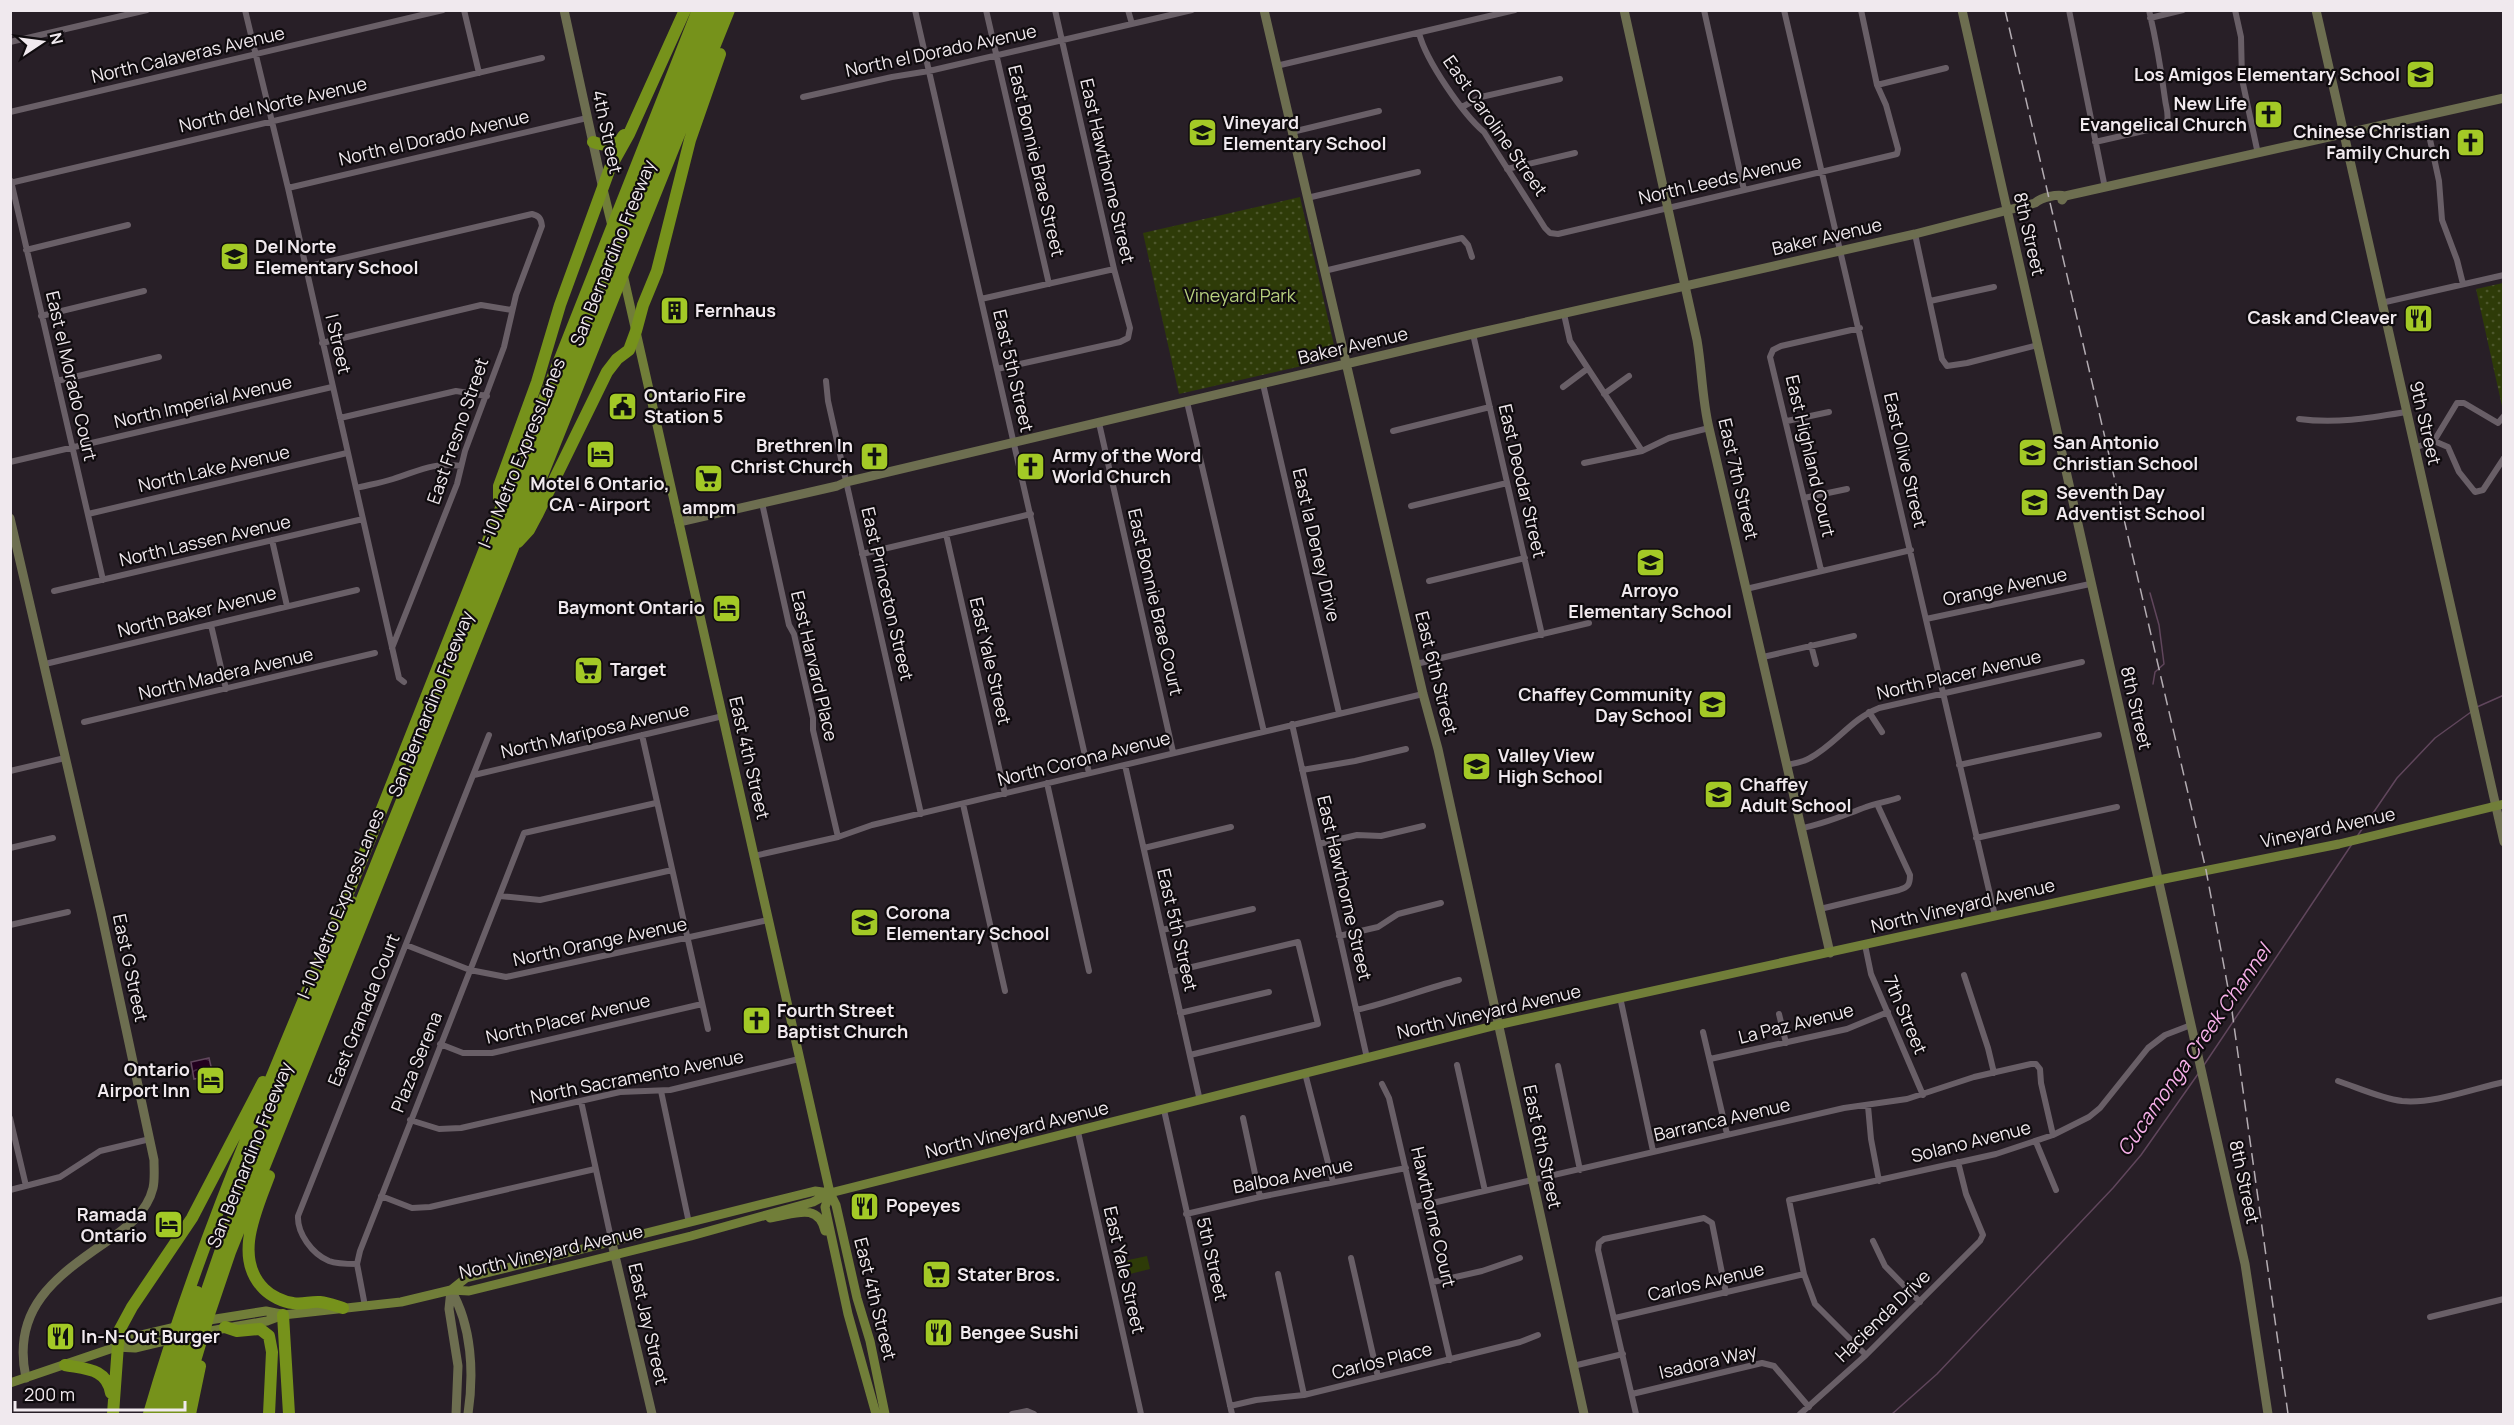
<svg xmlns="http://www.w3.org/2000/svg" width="2514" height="1425" font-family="Manrope,sans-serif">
<defs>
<pattern id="park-dots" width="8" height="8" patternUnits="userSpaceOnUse" patternTransform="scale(1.5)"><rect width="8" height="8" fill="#2e3b08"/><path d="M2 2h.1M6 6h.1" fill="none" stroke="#4d572c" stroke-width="1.8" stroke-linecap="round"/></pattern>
<pattern id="water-waves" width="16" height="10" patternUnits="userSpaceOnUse" patternTransform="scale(1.5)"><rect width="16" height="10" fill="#22001e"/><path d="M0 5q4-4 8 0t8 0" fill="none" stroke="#42253f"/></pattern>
</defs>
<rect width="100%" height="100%" fill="#281f27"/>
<path fill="#2e3b08" d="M1147,1256L1150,1269L1122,1276L1119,1262Z"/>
<path fill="url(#park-dots)" d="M1300,197L1337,358L1179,394L1143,233Z
M2503,283L2504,406H2502L2476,289Z"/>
<path fill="url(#water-waves)" stroke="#60465c" stroke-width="1.5" d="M209,1058L213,1075L194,1079L191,1062Z"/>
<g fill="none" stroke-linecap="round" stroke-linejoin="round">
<path stroke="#60465c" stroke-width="1.5" d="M2150,593L2159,625L2164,664L2155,672L2153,684
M2477,707L2504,695
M2358,835L2397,778L2435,738L2471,712
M2204,1065L2352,844
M1892,1414L1937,1374L2113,1188L2141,1155L2198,1074"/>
<path stroke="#695f67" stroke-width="6" d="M245,10L288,188L399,678L404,682
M464,10L479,73
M915,10L1089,773
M986,10L1049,284
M1128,10L1132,24
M1704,10L1744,190
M1784,10L1995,916
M2069,10L2105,188
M2235,10L2241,37L2242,79L2258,154
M2150,18L2183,10
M1419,33C1426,61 1463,114 1484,132L1545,228L1550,233L1558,234L1897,154L1898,149L1886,105L1877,85L1861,10
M10,42L147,10
M1276,66L1515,10
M1877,85L1946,68
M803,97L892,77L929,71L1192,10
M1462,107L1481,97L1560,79
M10,112L443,10
M1292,132L1379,111
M2429,135L2439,181L2442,220L2457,260L2463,284
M2095,142L2161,127L2167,122C2169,113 2166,108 2165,99C2161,69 2156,40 2149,10
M1507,169L1575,153
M11,181L103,580
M10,183L542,58
M288,188L587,118
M1307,198L1418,172
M1915,234L1942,359L1947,366L1967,363L2038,345
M26,250L128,225
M305,267L532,214C539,216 541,218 542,226L516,295L504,347L465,451L457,484L392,648
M1324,271L1462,238L1468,245L1472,257
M981,299L1114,269
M1930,301L1994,287
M2381,303L2504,275
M1564,314L1570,341L1642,451
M41,316L144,291
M1473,334L1542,635
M322,343L481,305L512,310
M997,369L1120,342L1128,338L1130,328L1114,269L1055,10
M57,381L159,357
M826,381L828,401L921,814
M1263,384L1339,713
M1563,387L1587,369
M1604,394L1629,376
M1187,402L1264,732
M340,418L456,391L487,396
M2299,419C2336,424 2370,418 2406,412
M1787,421L1829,412
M1099,423L1173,752
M1393,431L1490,407
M2434,441L2457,403H2464L2498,423L2504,416
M2414,448L2434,441L2448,447L2459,472L2475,492L2483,490L2504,458
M10,462L332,387
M1584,463L1642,451L1669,438L1709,428
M356,488C368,485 381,483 393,479C419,471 432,462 461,466
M1804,498L1847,489
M762,503L789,625L794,634L813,718V730L838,837
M1411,506L1507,483
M88,514L347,453
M946,534L1005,794
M272,540L287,606
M862,554L1031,514
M1821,570L1770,357L1773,350L1781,346L1860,328
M1429,581L1525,558
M1746,589L1911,550
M54,591L363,519
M1926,619L2090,584
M211,625L226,689
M1811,645L1816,664
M1763,657L1854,636
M45,664L357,590
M1416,664L1589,623
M1869,712L1882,732
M84,722L375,653
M1292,724L1367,1058
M642,735L708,1029
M1125,765L1200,1101
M1787,765C1795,763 1804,762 1810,758C1836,744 1851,719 1879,708L2082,662
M1959,765L2099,735
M1302,770L1355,761L1406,749
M10,771L65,758
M474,775L723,716
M1047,783L1089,971
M963,804L1005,991
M1802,828C1825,824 1844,815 1866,807C1876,803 1887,802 1898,798
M1976,838L2117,807
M1319,844L1357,835L1381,836L1423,826
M10,848L53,838
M1144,848L1231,827
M754,856L838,837L872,825L1423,694
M500,896L540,900L672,870
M1820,909L1899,890C1908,887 1910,885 1910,875L1878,806
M10,925L68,912
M1162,930L1253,909
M1339,936L1378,927L1398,914L1441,903
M406,945L470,970L506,977L768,920
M1865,945L1871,974L1923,1095
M1171,972L1298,942L1318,1024L1190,1055
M1964,975L1988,1048L1994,1073
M1620,997L1653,1151
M1356,1010C1391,1002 1424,989 1459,980
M1180,1013L1269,992
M1779,1014L1786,1043
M1703,1032L1727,1134
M440,1044L463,1053H492L702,1004
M1710,1059L1847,1029L1888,1012
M1457,1065L1485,1191
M1558,1066L1580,1170
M1305,1073L1333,1182
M2338,1081C2359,1088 2380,1098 2402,1101C2434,1104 2472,1089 2504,1082
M1382,1084L1389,1098L1450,1360
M661,1091L689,1223
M581,1101L612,1243
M1868,1106L1871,1139L1879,1181
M1164,1110L1232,1414
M10,1118L26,1186
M1243,1118L1260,1197
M410,1120L439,1129L461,1128L620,1092L670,1090L799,1059
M1078,1132L1141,1414
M2036,1142L2056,1190
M10,1190L60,1177L100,1151L150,1139
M381,1196L412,1208L430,1207L595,1169
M1415,1207L1844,1108L1907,1099L1974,1077L2031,1064H2036L2040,1069L2041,1083L2053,1135
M1186,1214L1260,1197L1406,1168
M1873,1241L1885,1266L1920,1302
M1351,1258L1378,1377
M357,1264C348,1264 337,1264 329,1261C312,1254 297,1233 298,1216L489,735
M1278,1274L1304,1395
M1433,1282L1482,1271L1520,1258
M365,1306L357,1264L360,1251L524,833L656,803
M2430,1317L2504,1299
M1615,1318L1804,1274
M1866,1355L1815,1304L1804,1274L1789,1200L1996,1154L2053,1135L2089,1117L2100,1108L2148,1048L2165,1035L2191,1025
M1573,1366L1623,1354
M1632,1394L1762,1363L1774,1366L1809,1407
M1230,1406L1256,1400L1304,1395L1520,1342L1538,1335
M1012,1414L1027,1411L1034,1414
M1636,1414L1598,1250L1599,1243L1604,1239L1704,1218L1712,1223L1726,1293
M1800,1414L1866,1355L1980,1241L1983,1235L1966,1194L1958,1162"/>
<path stroke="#6d6e50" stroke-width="9" d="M564,10L603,189
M1264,10L1423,694L1438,749L1584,1414
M1624,10L1697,340C1702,369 1702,399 1709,428L1830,953
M1962,10L2245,1264L2268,1414
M2316,10L2504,842
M2062,200L2065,196L2504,98
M10,518L101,912L154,1160C154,1169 155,1180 153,1188C147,1213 125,1229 106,1242C55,1277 11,1309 26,1378
M679,522L837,486L846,482L1473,334L1915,234L2035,203C2042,197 2057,194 2065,196
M612,1243L652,1414
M451,1290C472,1326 474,1374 468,1414
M451,1290L449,1309L458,1366L456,1414"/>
<path stroke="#717e39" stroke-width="9" d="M603,189L612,226
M623,274L830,1193L836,1205L857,1298L870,1341L885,1414
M830,1193L825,1207L848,1314L876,1414
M770,1218C793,1215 818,1201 825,1231
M451,1290L466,1278L815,1191L830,1193
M203,1321L266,1311L281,1314
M199,1333L267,1321L283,1315L401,1302L451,1290L469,1291L691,1236L813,1202L830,1193L1497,1025L2159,880L2339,844L2504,804
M116,1347L135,1348L177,1338
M10,1383L116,1347L133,1337L180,1326"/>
<path stroke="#76921b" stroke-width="12" d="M593,142C606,146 616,148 624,135
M499,501V486L537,382L560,305L610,168L629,134L685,10
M518,542L529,530L537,515L607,372L617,359L629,350L636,331L643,305L657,271L690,140L720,54
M430,708L707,10
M269,1109L352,902
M269,1176C256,1211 233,1258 264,1289C271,1296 283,1302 293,1303C302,1305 311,1301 320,1302C328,1303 336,1306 343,1308
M283,1315L289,1414
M225,1327L237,1331L260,1329L269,1336L272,1352L269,1414
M65,1365C85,1369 107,1368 111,1393
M113,1414L119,1331L132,1307L192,1218L263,1082
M149,1414C205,1220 291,1036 366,849C478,570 585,289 698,10
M159,1414L197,1292
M169,1414L203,1302L224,1241L613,278L718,10
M179,1414L210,1311L230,1252L729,10
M190,1414L200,1366"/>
<path stroke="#b3acb2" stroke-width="1.5" stroke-dasharray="12 6" stroke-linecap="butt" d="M2005,10L2206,870L2231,1004L2288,1414"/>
</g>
<defs>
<symbol id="school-square" viewBox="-11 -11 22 22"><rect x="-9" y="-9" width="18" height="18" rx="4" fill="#a3c926" stroke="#0f0b0e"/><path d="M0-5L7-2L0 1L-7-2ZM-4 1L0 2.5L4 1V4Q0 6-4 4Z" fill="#111"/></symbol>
<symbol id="church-square" viewBox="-11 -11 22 22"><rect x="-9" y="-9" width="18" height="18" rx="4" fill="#a3c926" stroke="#0f0b0e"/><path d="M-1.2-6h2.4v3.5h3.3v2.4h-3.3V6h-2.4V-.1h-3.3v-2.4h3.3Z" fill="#111"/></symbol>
<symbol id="building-square" viewBox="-11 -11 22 22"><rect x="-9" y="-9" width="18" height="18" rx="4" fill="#a3c926" stroke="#0f0b0e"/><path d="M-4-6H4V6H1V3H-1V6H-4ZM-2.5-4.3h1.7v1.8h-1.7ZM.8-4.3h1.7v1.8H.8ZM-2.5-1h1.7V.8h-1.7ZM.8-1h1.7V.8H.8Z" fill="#111"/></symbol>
<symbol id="restaurant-square" viewBox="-11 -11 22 22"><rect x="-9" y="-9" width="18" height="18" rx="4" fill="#a3c926" stroke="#0f0b0e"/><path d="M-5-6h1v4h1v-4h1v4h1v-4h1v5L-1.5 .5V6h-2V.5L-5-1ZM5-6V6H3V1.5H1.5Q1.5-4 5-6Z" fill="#111"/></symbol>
<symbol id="civic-square" viewBox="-11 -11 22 22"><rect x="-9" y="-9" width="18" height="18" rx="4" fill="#a3c926" stroke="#0f0b0e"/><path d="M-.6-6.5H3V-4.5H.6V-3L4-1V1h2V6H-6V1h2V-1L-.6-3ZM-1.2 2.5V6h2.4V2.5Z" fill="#111"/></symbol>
<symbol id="hotel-square" viewBox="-11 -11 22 22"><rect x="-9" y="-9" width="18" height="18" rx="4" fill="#a3c926" stroke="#0f0b0e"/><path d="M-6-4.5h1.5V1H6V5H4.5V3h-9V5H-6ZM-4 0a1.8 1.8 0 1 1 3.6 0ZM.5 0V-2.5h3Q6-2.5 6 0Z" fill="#111"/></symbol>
<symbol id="supermarket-square" viewBox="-11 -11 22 22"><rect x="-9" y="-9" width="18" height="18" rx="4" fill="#a3c926" stroke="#0f0b0e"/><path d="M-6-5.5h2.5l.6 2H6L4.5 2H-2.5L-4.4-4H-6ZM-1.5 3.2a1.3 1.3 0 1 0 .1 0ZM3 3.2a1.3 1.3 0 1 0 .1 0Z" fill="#111"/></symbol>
</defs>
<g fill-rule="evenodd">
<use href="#school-square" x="2404" y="58" width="33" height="33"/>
<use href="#church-square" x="2252" y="98" width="33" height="33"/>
<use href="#school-square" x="1186" y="116" width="33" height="33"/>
<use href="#church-square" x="2454" y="126" width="33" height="33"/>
<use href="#school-square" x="218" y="240" width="33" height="33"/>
<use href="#building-square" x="658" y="294" width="33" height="33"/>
<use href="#restaurant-square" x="2402" y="302" width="33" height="33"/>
<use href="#civic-square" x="606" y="390" width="33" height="33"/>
<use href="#school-square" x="2016" y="436" width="33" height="33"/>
<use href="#hotel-square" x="584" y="438" width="33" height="33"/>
<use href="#church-square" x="858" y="440" width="33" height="33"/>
<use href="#church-square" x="1014" y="450" width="33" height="33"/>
<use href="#supermarket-square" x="692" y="462" width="33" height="33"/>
<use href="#school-square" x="2018" y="486" width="33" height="33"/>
<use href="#school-square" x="1634" y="546" width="33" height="33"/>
<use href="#hotel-square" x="710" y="592" width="33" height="33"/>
<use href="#supermarket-square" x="572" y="654" width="33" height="33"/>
<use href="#school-square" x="1696" y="688" width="33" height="33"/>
<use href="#school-square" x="1460" y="750" width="33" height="33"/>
<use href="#school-square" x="1702" y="778" width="33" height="33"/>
<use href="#school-square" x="848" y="906" width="33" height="33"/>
<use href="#church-square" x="740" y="1004" width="33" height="33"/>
<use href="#hotel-square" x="194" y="1064" width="33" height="33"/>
<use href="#restaurant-square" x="848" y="1190" width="33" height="33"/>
<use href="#hotel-square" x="152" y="1208" width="33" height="33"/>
<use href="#supermarket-square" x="920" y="1258" width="33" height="33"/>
<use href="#restaurant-square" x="922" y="1316" width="33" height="33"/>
<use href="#restaurant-square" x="44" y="1320" width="33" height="33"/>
</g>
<g text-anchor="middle" stroke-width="4.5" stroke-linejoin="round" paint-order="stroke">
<g font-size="18" fill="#f0e9ee" stroke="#0f0b0e">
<text transform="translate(941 51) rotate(-12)" y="6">North el Dorado Avenue</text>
<text transform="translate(188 55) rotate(-13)" y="6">North Calaveras Avenue</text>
<text transform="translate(273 105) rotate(-13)" y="6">North del Norte Avenue</text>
<text transform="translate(1495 126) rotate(55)" y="6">East Caroline Street</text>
<text transform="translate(607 132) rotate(78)" y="6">4th Street</text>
<text transform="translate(434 138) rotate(-13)" y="6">North el Dorado Avenue</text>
<text transform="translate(1036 161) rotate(77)" y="6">East Bonnie Brae Street</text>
<text transform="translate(1107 171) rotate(77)" y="6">East Hawthorne Street</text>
<text transform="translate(1720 180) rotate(-13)" y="6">North Leeds Avenue</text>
<text transform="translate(2029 234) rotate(77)" y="6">8th Street</text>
<text transform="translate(1827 237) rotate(-13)" y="6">Baker Avenue</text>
<text transform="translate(613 253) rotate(-68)" y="6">San Bernardino Freeway</text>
<text transform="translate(338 344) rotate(77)" y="6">I Street</text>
<text transform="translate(1353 346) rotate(-13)" y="6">Baker Avenue</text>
<text transform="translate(1013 371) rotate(77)" y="6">East 5th Street</text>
<text transform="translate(71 376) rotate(77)" y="6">East el Morado Court</text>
<text transform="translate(203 402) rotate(-13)" y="6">North Imperial Avenue</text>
<text transform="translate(2425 423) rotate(77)" y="6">9th Street</text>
<text transform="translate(458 431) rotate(-71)" y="6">East Fresno Street</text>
<text transform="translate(522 453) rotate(-68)" y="6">I-10 Metro ExpressLanes</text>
<text transform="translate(1810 456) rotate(77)" y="6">East Highland Court</text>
<text transform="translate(1905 460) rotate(77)" y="6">East Olive Street</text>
<text transform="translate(214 469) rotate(-13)" y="6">North Lake Avenue</text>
<text transform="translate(1738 479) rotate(77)" y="6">East 7th Street</text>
<text transform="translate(1522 481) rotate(77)" y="6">East Deodar Street</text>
<text transform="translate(205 541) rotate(-13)" y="6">North Lassen Avenue</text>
<text transform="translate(1316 545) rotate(77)" y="6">East la Deney Drive</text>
<text transform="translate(2005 587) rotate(-12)" y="6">Orange Avenue</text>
<text transform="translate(887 594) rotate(77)" y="6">East Princeton Street</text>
<text transform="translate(1155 602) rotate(77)" y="6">East Bonnie Brae Court</text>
<text transform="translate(197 612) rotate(-14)" y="6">North Baker Avenue</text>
<text transform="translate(990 661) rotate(77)" y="6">East Yale Street</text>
<text transform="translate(814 666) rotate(77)" y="6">East Harvard Place</text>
<text transform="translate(1436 673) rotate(76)" y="6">East 6th Street</text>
<text transform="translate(226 674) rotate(-13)" y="6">North Madera Avenue</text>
<text transform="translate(1959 675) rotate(-13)" y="6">North Placer Avenue</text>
<text transform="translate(431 704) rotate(-68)" y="6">San Bernardino Freeway</text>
<text transform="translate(2136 708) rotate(77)" y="6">8th Street</text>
<text transform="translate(595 731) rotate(-13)" y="6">North Mariposa Avenue</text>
<text transform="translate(749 758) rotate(77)" y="6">East 4th Street</text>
<text transform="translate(1084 759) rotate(-14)" y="6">North Corona Avenue</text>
<text transform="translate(2328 828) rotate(-12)" y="6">Vineyard Avenue</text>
<text transform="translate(1344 888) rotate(77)" y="6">East Hawthorne Street</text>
<text transform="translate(341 904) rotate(-68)" y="6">I-10 Metro ExpressLanes</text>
<text transform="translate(1963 906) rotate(-13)" y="6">North Vineyard Avenue</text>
<text transform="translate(1177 930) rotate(77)" y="6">East 5th Street</text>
<text transform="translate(600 942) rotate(-12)" y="6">North Orange Avenue</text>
<text transform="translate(130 968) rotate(78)" y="6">East G Street</text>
<text transform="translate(364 1010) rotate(-68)" y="6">East Granada Court</text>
<text transform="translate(1489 1012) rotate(-13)" y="6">North Vineyard Avenue</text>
<text transform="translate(1905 1015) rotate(67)" y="6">7th Street</text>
<text transform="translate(568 1019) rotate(-13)" y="6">North Placer Avenue</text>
<text transform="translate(1796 1024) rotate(-14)" y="6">La Paz Avenue</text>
<text transform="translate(417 1062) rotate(-68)" y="6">Plaza Serena</text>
<text transform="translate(637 1077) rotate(-11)" y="6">North Sacramento Avenue</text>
<text transform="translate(1722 1120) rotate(-13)" y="6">Barranca Avenue</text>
<text transform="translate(1017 1130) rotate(-14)" y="6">North Vineyard Avenue</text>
<text transform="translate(1971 1142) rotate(-14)" y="6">Solano Avenue</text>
<text transform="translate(1542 1147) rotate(78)" y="6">East 6th Street</text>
<text transform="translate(250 1155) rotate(-68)" y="6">San Bernardino Freeway</text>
<text transform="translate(1293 1176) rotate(-11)" y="6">Balboa Avenue</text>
<text transform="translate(2244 1182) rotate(78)" y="6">8th Street</text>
<text transform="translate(1433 1217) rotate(77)" y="6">Hawthorne Court</text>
<text transform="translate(551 1252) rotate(-13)" y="6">North Vineyard Avenue</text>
<text transform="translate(1212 1259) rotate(77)" y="6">5th Street</text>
<text transform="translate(1124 1270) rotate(77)" y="6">East Yale Street</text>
<text transform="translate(1706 1282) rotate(-13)" y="6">Carlos Avenue</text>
<text transform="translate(875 1299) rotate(76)" y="6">East 4th Street</text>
<text transform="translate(1883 1316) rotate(-44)" y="6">Hacienda Drive</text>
<text transform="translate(648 1324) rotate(77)" y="6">East Jay Street</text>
<text transform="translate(1382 1361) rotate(-14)" y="6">Carlos Place</text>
<text transform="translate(1708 1362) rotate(-13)" y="6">Isadora Way</text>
</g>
<g font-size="18" font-weight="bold" fill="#f0e9ee" stroke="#0f0b0e" text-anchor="start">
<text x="2400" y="81" text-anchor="end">Los Amigos Elementary School</text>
<text x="2247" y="110" text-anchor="end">New Life<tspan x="2247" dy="21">Evangelical Church</tspan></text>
<text x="1223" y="129">Vineyard<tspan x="1223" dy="21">Elementary School</tspan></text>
<text x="2450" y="138" text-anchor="end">Chinese Christian<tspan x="2450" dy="21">Family Church</tspan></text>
<text x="255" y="253">Del Norte<tspan x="255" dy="21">Elementary School</tspan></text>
<text x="695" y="317">Fernhaus</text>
<text x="2397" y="324" text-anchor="end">Cask and Cleaver</text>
<text x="644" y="402">Ontario Fire<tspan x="644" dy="21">Station 5</tspan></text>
<text x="2053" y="449">San Antonio<tspan x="2053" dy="21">Christian School</tspan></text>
<text x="853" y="452" text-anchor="end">Brethren In<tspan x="853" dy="21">Christ Church</tspan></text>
<text x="1052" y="462">Army of the Word<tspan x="1052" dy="21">World Church</tspan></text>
<text x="600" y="490" text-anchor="middle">Motel 6 Ontario,<tspan x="600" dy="21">CA - Airport</tspan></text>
<text x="2056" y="499">Seventh Day<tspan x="2056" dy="21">Adventist School</tspan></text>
<text x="709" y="514" text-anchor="middle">ampm</text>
<text x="1650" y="597" text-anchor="middle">Arroyo<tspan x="1650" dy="21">Elementary School</tspan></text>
<text x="705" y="614" text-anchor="end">Baymont Ontario</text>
<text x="610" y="676">Target</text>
<text x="1692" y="701" text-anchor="end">Chaffey Community<tspan x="1692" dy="21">Day School</tspan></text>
<text x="1498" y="762">Valley View<tspan x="1498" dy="21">High School</tspan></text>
<text x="1740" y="791">Chaffey<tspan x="1740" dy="21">Adult School</tspan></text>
<text x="886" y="919">Corona<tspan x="886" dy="21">Elementary School</tspan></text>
<text x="777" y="1017">Fourth Street<tspan x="777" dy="21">Baptist Church</tspan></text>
<text x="190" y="1076" text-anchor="end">Ontario<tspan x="190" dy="21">Airport Inn</tspan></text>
<text x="886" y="1212">Popeyes</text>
<text x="147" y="1221" text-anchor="end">Ramada<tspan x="147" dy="21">Ontario</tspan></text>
<text x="957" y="1281">Stater Bros.</text>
<text x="960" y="1339">Bengee Sushi</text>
<text x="81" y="1343">In-N-Out Burger</text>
</g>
<g font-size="18" fill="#b8d17f" stroke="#0f0b0e">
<text x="1240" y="302">Vineyard Park</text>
</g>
<g font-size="20" font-style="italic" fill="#f7b0e9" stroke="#0f0b0e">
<text transform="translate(2194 1050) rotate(-55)" y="7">Cucamonga Creek Channel</text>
</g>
</g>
<rect width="2514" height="1425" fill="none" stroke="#f0e9ee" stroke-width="24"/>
<g transform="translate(42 42) rotate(77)" stroke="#0f0b0e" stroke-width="4.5" paint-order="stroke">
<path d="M0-4.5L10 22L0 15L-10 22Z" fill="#f0e9ee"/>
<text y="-9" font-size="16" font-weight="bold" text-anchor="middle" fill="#f0e9ee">N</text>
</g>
<path d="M15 1401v9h170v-9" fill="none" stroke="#f0e9ee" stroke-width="3"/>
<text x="24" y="1401" font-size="18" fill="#f0e9ee" stroke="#0f0b0e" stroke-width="4.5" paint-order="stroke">200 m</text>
</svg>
